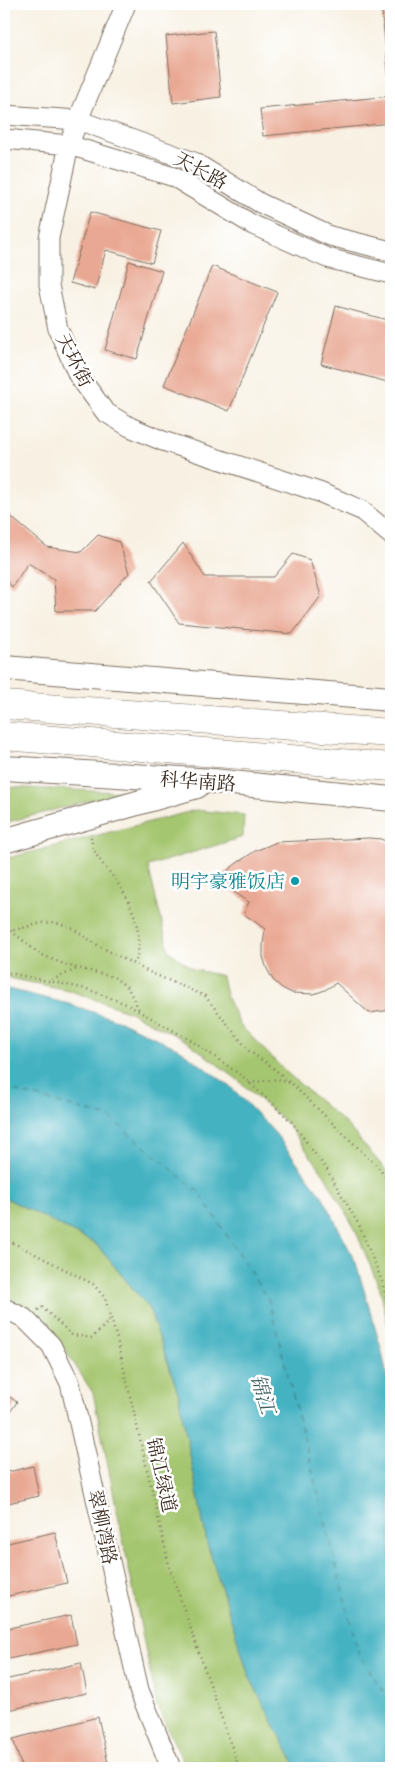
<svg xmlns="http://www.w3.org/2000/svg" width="395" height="1772" font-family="'IM FELL Double Pica','Noto Serif SC',serif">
<rect width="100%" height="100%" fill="#fff"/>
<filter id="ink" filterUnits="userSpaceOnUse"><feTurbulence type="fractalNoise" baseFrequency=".02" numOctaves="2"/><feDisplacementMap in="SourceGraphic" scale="10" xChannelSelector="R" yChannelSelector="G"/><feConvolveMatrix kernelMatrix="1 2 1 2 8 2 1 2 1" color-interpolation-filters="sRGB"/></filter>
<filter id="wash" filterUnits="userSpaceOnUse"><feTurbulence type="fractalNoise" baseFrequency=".0096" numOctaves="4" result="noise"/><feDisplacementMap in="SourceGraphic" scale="20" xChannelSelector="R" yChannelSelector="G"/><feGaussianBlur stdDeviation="1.12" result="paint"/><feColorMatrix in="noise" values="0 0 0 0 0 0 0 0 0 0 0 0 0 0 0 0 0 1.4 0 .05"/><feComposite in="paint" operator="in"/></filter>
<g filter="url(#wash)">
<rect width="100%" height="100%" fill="#f8f1e3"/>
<path fill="#a5c66f" stroke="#707846" d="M4,787L124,792L4,823Z
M196,810L244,815L243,837L148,866L169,951L193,969L222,976L226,996L240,1025L285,1071L346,1124L391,1176V1339L380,1289L355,1229L324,1174L287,1124L238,1080L188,1042L130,1012L68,990L4,977V859Z
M4,1197L96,1244L149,1308L178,1392L207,1543L249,1676L297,1768H186L157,1706L93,1393L45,1319L4,1295Z"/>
<path fill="#45b2c2" stroke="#406e70" d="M4,988L69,1004L120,1021L179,1049L231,1087L275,1133L323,1197L356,1263L381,1348L391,1395V1768H297L249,1676L207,1543L178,1392L149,1308L96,1244L4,1197Z"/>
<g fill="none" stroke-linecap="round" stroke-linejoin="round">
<path stroke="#3f6060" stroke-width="1" stroke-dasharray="6 5" stroke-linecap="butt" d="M4,1088L109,1117L199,1192L269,1301L359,1655L391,1702"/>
</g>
<g id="blocks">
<path fill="#e9a893" d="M381,4H391V91H390Z
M214,31L221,97L173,103L166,36Z
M391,96V123L263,136L260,109Z
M90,212L161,231L152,263L106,250L95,290L70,283Z
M129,261L162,271L137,359L105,350Z
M212,266L277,292L229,411L164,385Z
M336,306L391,321V383L321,364Z
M4,511L47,547L81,552L98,535L119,542L129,573L95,611H56L54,579L28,563L12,587L4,578Z
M183,543L205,577H274L293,554L310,560L321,596L292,634L179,623L151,581Z
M369,838L381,839L391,844V1010L369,1013L336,983L325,990L314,994L292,993L282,988L273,980L267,969L263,957V945L265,929L244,914L249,902L239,896L218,878L237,863L255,851L277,842Z
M4,1393L17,1402L4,1421Z
M33,1466L39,1496L4,1504V1473Z
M55,1532L67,1583L4,1597V1544Z
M71,1615L77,1644L4,1660V1629Z
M81,1663L87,1693L4,1711V1680Z
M98,1717L109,1768H22L13,1739Z"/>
</g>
</g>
<g filter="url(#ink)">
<use href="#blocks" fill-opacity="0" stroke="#7d7063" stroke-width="1"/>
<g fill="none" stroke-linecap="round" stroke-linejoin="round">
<defs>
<path id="minor" d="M126,4L78,120L69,145L49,238V285L58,329L78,375L105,412L130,427L163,441L319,492L361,510L391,535
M4,115L78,120L194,162L260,203L330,236L391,251
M4,139L69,145L174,177L253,225L327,258L391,274
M4,1308L24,1318L51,1345L70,1383L139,1690L171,1768"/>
<path id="major" d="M4,668L391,699
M4,768L213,781L391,799
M4,841L197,786"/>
<path id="highway" d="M4,705L391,733
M4,736L391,767"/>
</defs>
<use href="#minor" stroke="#7d7063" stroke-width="21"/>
<use href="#major" stroke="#7d7063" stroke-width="26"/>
<use href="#highway" stroke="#7d7063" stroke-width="29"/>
<path stroke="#7d7063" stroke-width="2.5" stroke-dasharray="1 4" stroke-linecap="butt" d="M91,837C92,842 92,848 95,852C101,864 113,875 120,887C135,910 144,937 135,964
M4,929L11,931L42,923L55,922L70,927L99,946L149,972L205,996L249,1051L272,1067L293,1085L377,1166L391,1184
M11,931L40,954L66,965L114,977L128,988L140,1012
M4,972L87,989L126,1004L192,1041L242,1076L291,1121L327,1170L359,1225L383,1284L391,1318
M52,980L79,968
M249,1083L278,1079L292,1084
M4,1238L93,1284L105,1298L117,1339L170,1569L239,1768
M38,1310L42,1307L72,1335L92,1338L111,1319"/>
<use href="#minor" stroke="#fff" stroke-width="19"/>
<use href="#major" stroke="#fff" stroke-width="24"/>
<use href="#highway" stroke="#fff" stroke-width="28"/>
</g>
</g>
<circle fill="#0f9aa8" stroke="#fff" stroke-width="2" cx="295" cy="881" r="5"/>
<g text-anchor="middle" stroke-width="5" stroke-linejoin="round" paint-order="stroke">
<g font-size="19" fill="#3b2a1e" stroke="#fff">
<text transform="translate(201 170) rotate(28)" y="7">天长路</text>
<text transform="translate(75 360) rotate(63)" y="7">天环街</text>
<text transform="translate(198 781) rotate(4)" y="7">科华南路</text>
<text transform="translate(162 1475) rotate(77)" y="7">锦江绿道</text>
<text transform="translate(103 1527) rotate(78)" y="7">翠柳湾路</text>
</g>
<g font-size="19" fill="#0d838f" stroke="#fff" text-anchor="end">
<text x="285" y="888">明宇豪雅饭店</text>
</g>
<g font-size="20" font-style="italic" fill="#3f6060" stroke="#fff">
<text transform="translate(263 1394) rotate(73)" y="7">锦江</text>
</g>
</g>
<rect width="395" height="1772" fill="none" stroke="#fff" stroke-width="20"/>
</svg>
